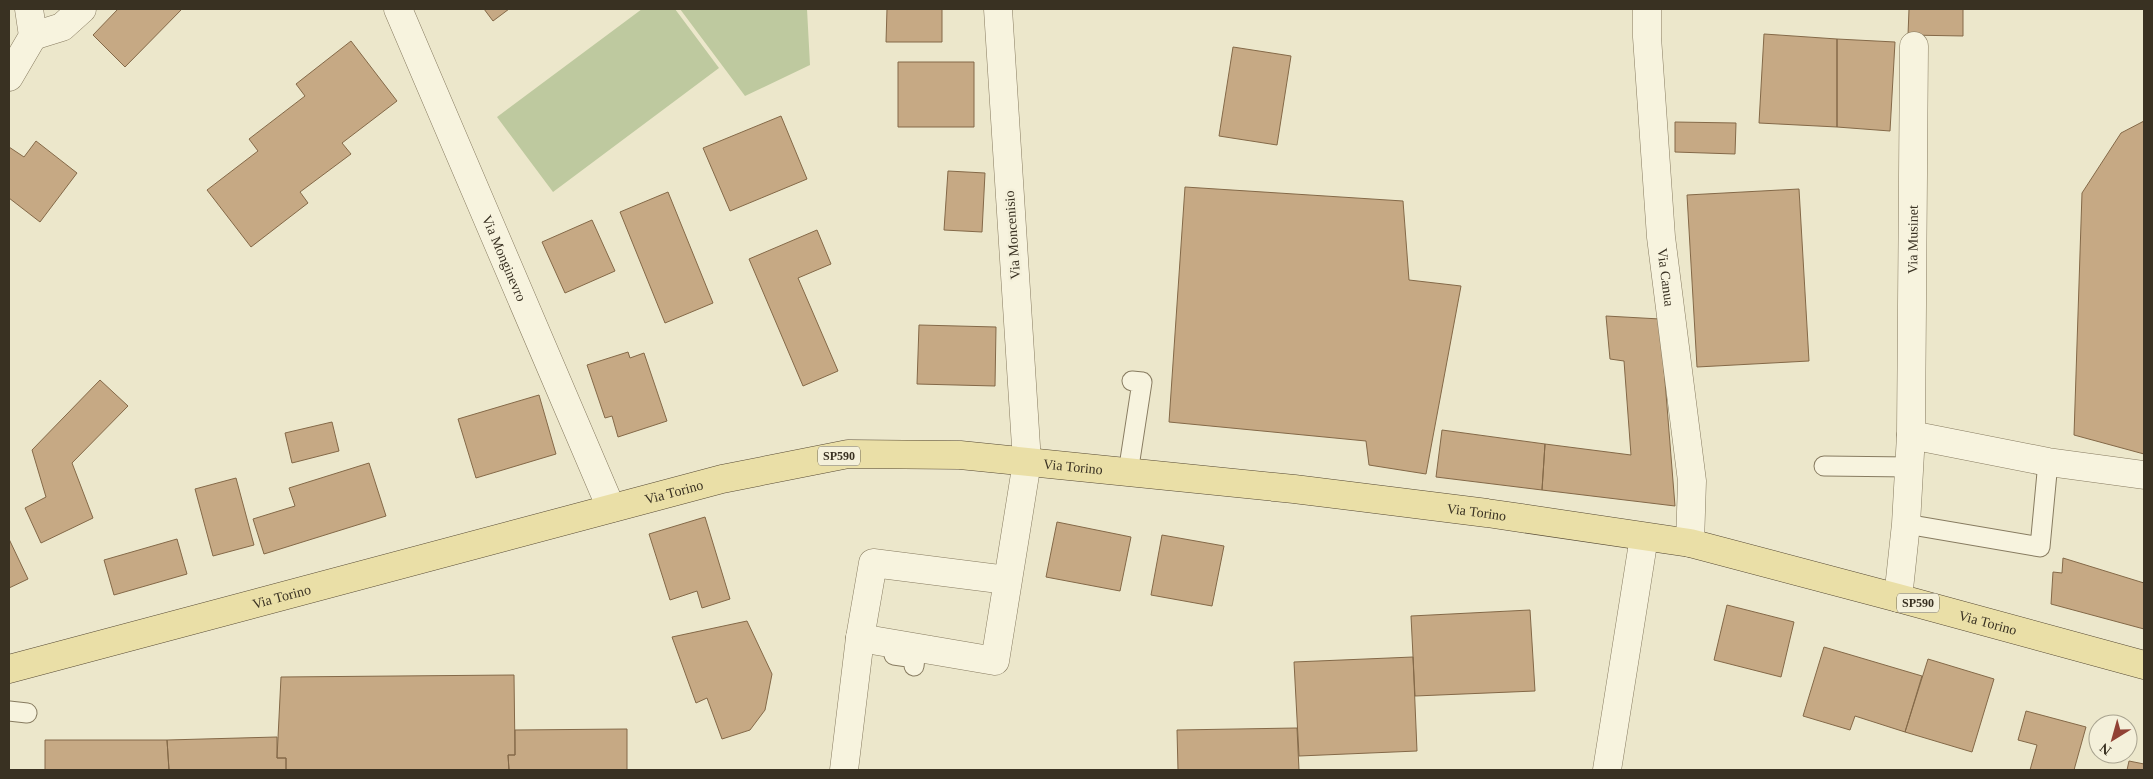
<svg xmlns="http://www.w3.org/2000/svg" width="2153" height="779" font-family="Georgia,serif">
<rect width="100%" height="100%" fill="#ece7cb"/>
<path fill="#bec99f" d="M642,9H675L719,68L553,192L497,117Z
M680,9H807L810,65L745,96Z"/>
<path fill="#c6a984" stroke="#846948" d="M118,9H182L125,67L93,35Z
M484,9H509L493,21Z
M887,9H942V42H886Z
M1909,9H1963V36L1908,35Z
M1764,34L1837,39V127L1759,123Z
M1837,39L1895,42L1890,131L1837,127Z
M351,41L397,101L342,143L351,154L300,192L308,203L251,247L207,190L258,151L249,139L305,96L296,84Z
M1233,47L1291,56L1277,145L1219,136Z
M898,62H974V127H898Z
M781,116L807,179L730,211L703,148Z
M2144,121V454L2074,435L2082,193L2121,133Z
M1675,122L1736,123L1735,154L1675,152Z
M36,141L77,173L40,222L9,198V147L24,157Z
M948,171L985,173L982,232L944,230Z
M1185,187L1403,201L1409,280L1461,286L1426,474L1369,465L1366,441L1169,422Z
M1799,189L1809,361L1697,367L1687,195Z
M668,192L713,303L665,323L620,212Z
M592,220L615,271L565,293L542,242Z
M817,230L831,264L798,278L838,371L803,386L749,259Z
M1606,316L1660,319L1675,506L1542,490L1545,444L1631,455L1624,361L1610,359Z
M919,325L996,327L995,386L917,384Z
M628,352L630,358L644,353L667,421L618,437L612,416L605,418L587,365Z
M100,380L128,406L72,463L93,518L41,543L25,508L46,497L32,450Z
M539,395L556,454L476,478L458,419Z
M332,422L339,451L292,463L285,433Z
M1442,430L1545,444L1542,490L1436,477Z
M369,463L386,516L264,554L253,519L295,506L289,488Z
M236,478L254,545L213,556L195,489Z
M705,517L730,599L702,608L697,591L670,600L649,534Z
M1057,522L1131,537L1120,591L1046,577Z
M1162,535L1224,546L1212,606L1151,595Z
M9,539L28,579L9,588Z
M177,539L187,574L114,595L104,560Z
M2063,558L2144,583V629L2051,604L2053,572L2062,573Z
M1727,605L1794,622L1781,677L1714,660Z
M1530,610L1535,691L1415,696L1411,616Z
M747,621L772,674L765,710L750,730L722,739L707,698L696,703L672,637Z
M1824,647L1922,676L1905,732L1855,716L1850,730L1803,716Z
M1413,657L1417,751L1299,756L1294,662Z
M1928,659L1994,679L1972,752L1905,732Z
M514,675L515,755H508L509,770H286V758H277L281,677Z
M2026,711L2086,727L2074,770H2030L2037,745L2018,740Z
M1297,728L1299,770H1178L1177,730Z
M627,729V770H509L508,755H515V730Z
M277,737V758H286V770H169L167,740Z
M45,740H167L169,770H45Z
M2129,761L2144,764V770H2127Z"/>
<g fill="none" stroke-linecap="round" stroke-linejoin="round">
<defs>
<path id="lane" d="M1824,466L1910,467
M1128,473L1142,382L1132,381
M1906,524L2040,547L2048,462
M894,655L915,658L914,666
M9,711L27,713"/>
<g id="street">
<path id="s1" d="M398,9L611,508"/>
<path id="s2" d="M1647,9V37L1661,237L1692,481L1690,543"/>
<path d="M33,36L62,27L82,9"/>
<path d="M9,77L33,36L29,9"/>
<path d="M1911,435L2048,462L2144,475"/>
<path id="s3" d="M1898,598L1906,524L1911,435L1914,46"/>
<path d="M860,638L873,563L1007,580"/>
<path d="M844,770L860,638L995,661L1027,462L998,9"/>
<path d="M1607,770L1644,537"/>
</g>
<g id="primary">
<path id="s4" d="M9,669L722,479L848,454L960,455L1294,489L1487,513L1690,543L1898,598L2144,665"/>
</g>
</defs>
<use href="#lane" stroke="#877b60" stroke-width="21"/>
<use href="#street" stroke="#877b60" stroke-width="29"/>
<use href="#primary" stroke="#564934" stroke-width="29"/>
<use href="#lane" stroke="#f7f3de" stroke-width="19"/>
<use href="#street" stroke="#f7f3de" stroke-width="28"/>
<use href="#primary" stroke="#eadfa7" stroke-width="28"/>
</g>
<g text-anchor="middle" stroke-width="5" stroke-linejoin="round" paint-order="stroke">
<g fill="#f4f0da" stroke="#716a59" stroke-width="1">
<rect x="818" y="446.5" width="42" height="19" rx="4"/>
<rect x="1897" y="593.5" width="42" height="19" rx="4"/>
</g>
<g font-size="12" font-weight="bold" fill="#393122">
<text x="839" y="460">SP590</text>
<text x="1918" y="607">SP590</text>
</g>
<g font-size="14" fill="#393122" stroke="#f4f0da">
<text transform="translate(1012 235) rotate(-94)" y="5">Via Moncenisio</text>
<text dy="5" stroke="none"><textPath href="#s3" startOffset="359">Via Musinet</textPath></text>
<text dy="5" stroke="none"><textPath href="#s1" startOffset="271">Via Monginevro</textPath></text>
<text dy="5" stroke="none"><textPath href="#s2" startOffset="269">Via Canua</textPath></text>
<text dy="5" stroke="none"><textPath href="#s4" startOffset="1092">Via Torino</textPath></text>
<text dy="5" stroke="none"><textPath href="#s4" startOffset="688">Via Torino</textPath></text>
<text dy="5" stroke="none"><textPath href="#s4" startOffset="1498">Via Torino</textPath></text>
<text dy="5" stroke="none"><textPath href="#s4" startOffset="282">Via Torino</textPath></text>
<text dy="5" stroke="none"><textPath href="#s4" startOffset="2022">Via Torino</textPath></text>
</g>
</g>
<rect width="2153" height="779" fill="none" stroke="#393122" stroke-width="20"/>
<g transform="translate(2113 739) rotate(217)"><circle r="24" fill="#f4f0da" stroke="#a9a490"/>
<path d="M0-4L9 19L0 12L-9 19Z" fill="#914235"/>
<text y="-8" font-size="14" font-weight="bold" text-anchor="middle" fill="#393122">N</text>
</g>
</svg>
